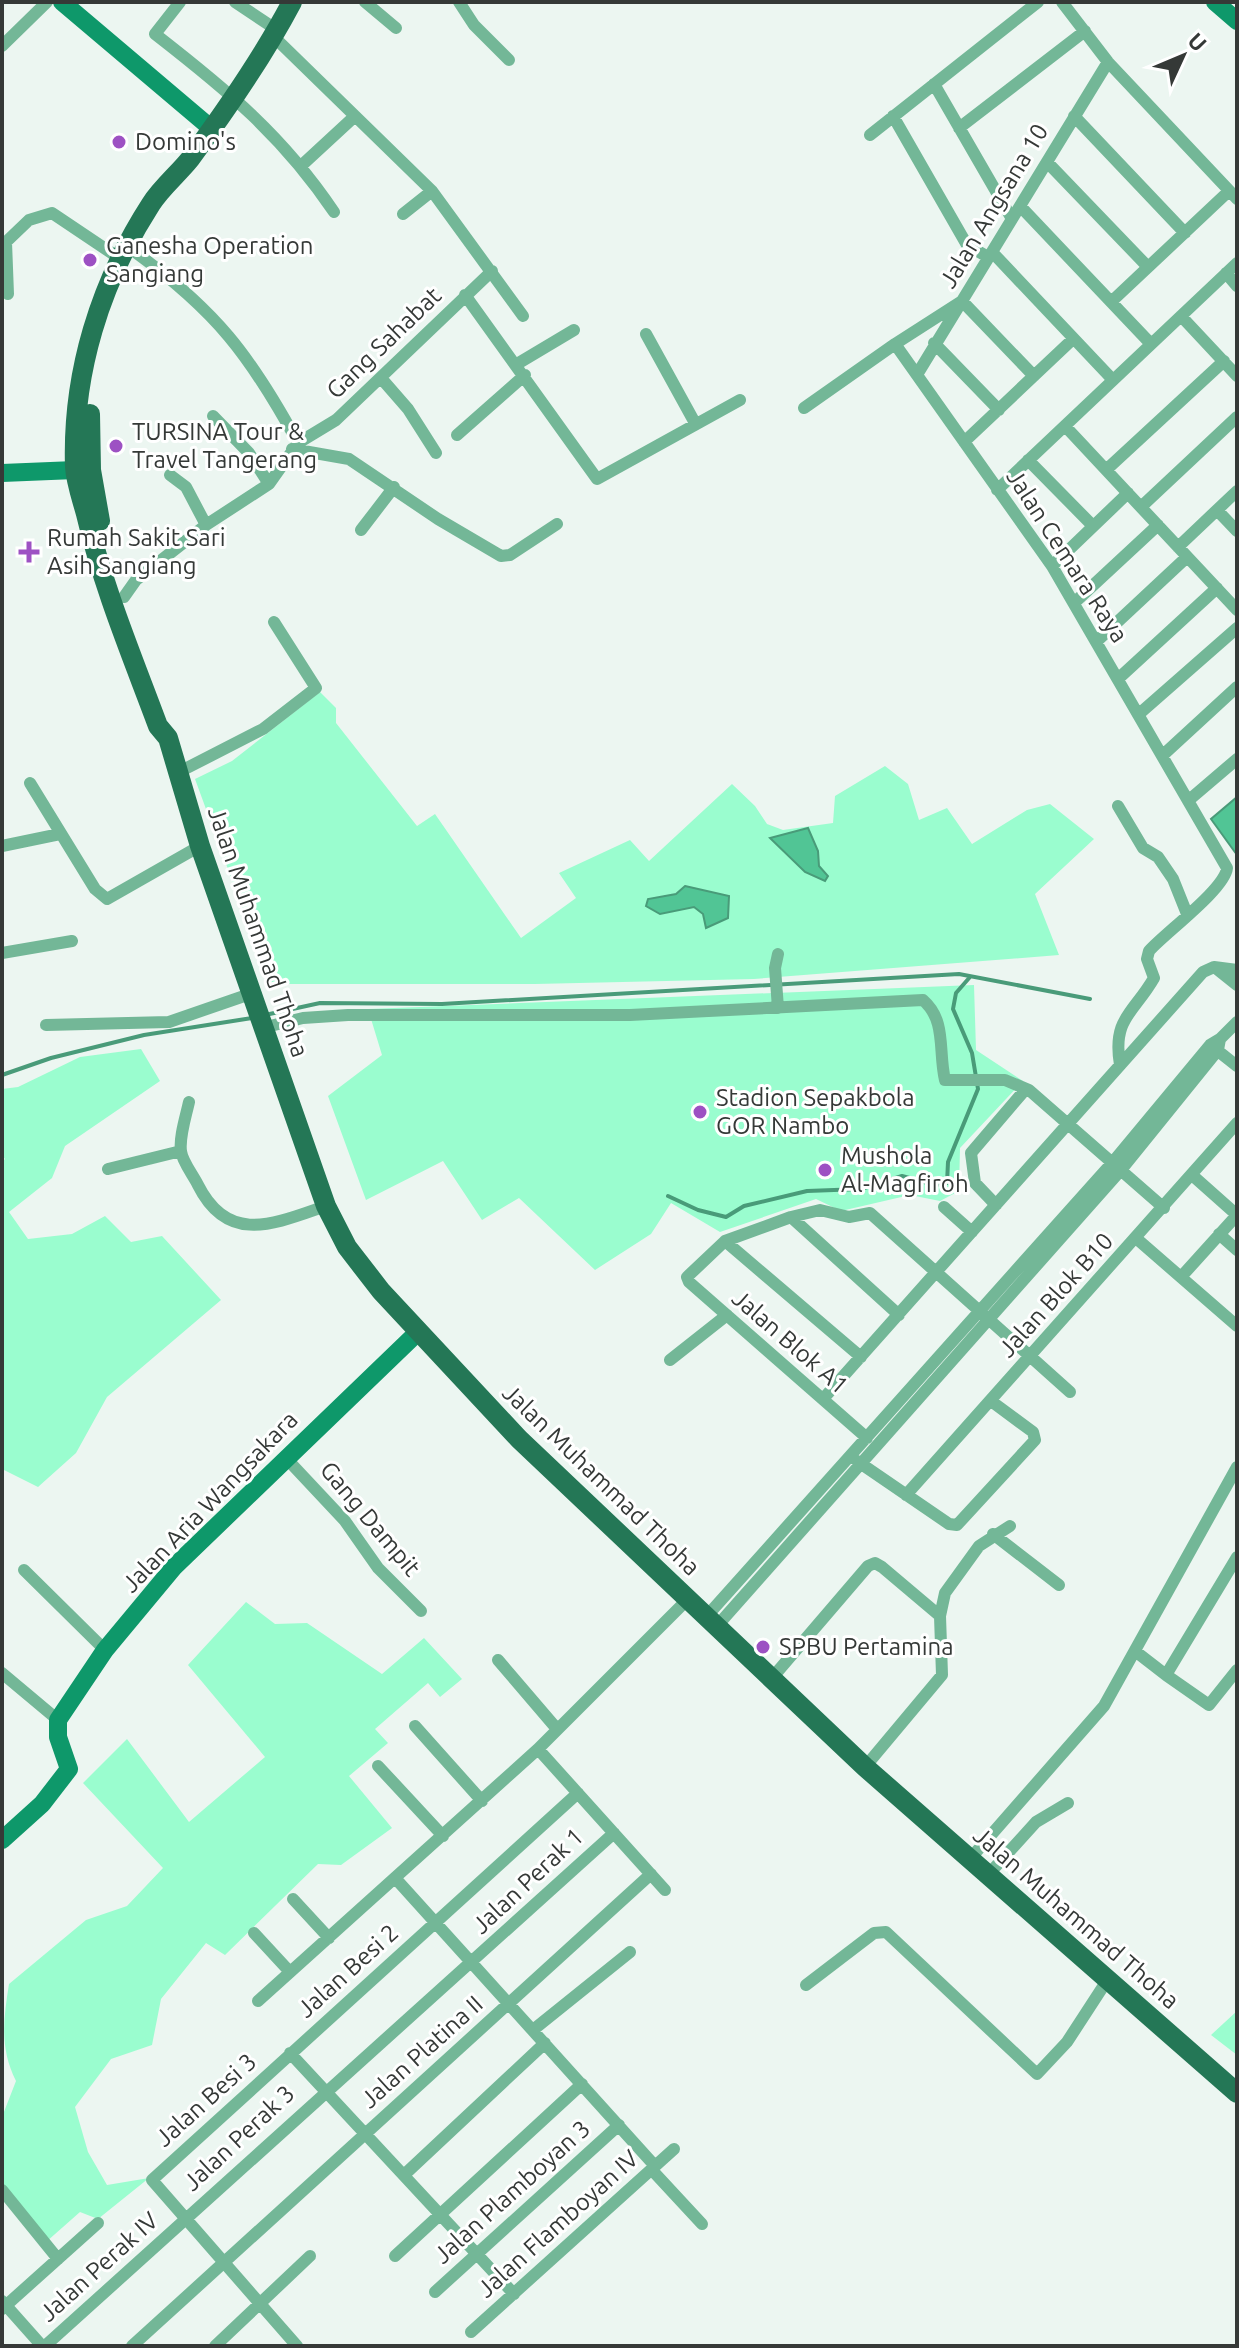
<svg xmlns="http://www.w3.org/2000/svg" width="1239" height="2348" font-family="Ubuntu,sans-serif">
<rect width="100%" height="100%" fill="#ecf6f1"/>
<path fill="#9afdcf" d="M320,692L336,708V723L417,826L435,814L521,938L576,898L559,873L630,840L649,861L732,784L755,806L767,824L783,830L833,823L835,796L885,766L908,784L919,820L947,808L972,844L1027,810L1050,804L1094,839L1035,894L1059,955L754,979L535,984H270L195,779L232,761Z
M974,985L976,1050L1023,1081L960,1148L959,1191L940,1201L910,1195L841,1211L816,1199L720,1232L671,1203L651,1234L595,1270L519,1198L482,1220L443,1161L366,1200L328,1096L382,1055L368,1009Z
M141,1049L160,1081L65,1146L52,1178L9,1212L28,1239L72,1234L105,1216L131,1242L162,1236L221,1300L107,1397L76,1453L38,1487L2,1469V1162L5,1159L2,1155V1089L18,1087L80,1057Z
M246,1602L275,1624L307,1623L382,1674L424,1638L462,1679L440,1697L428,1683L375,1729L388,1743L349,1776L392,1828L341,1865L318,1864L225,1955L206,1943L161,1999L152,2045L111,2059L75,2107L88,2152L107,2185L149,2178L98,2219L80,2212L46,2242L2,2182V2117L16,2081C0,2049 3,2021 9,1984L86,1920L127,1906L163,1868L83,1783L127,1739L189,1822L265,1757L188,1665Z
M1237,2011V2055L1211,2035Z"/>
<path fill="#51c595" stroke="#499b79" stroke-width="2" d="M1237,797V855L1211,819Z
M808,828L818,851L819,866L828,876L825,881L805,872L770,838Z
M685,886L729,896L728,918L706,928L703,914L694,907L660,914L646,906L648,899L676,894Z"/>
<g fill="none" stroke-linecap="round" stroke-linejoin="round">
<path stroke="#499b79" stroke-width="4" d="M265,1015L320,1003L442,1004L959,974L1090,999
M2,1075L51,1058L144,1035L252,1018
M668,1196L698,1210L726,1217L744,1206L807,1191L861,1189L902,1176L935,1185L947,1183L948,1162L978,1089L972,1053L953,1009L956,993L970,977"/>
<path stroke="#73b797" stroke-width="12" d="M180,2L155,34C227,90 283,136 334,212
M235,2L277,30
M365,2L396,28
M459,2L474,25L509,60
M1062,2L1108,62L1237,199
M273,36L432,191L523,316
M2,46L47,2
M934,84L1012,219
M893,116L967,245L988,257
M1074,116L1185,233
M959,128L1085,31
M870,135L1038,2
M1047,162L1148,267
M302,165L354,117
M1020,206L1151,344
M403,214L432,191
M135,252C216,311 250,355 298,443
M992,252L1113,380
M1226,273L1237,286
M8,294L6,242L29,220L52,213L119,258
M465,295L597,479L740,400
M1111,302L1229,191
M1181,316L1237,376
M646,334L695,423
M934,343L999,410
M517,364L574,330
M918,373L1108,62
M1034,376L962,301L895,344L1052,566L1227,868C1225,889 1165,933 1149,951L1147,959L1154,978C1134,1013 1112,1018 1120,1065
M381,378L408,409L436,453
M804,408L895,344
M213,416L249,453L269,484
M1065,426L1237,610
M457,435L525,375
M964,442L1073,339
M292,449L349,459L438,519L501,556L510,555L557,524
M1028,460L1093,526
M1106,470L1224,361
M170,475L186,487L206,525
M997,490L1237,263
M1141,507L1237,417
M1217,510L1237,531
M361,530L394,487
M1178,547L1237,491
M1052,566L1128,493
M124,597L136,580L206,525L269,484L298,443L336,420L492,271
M1074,603L1158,525
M1097,641L1187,557
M1119,678L1217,588
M1139,714L1237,628
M1163,755L1237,687
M179,772L263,729L316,688L274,622
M30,783L95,889L107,899L200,846
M1189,800L1237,759
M1118,806L1143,848L1158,857L1173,879L1187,914
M2,846L60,834
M2,953L72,941
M778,954L775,968L778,1008
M1217,969L1237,985
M46,1025L169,1022L250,994
M262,1028L303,1018L348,1015H630L923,1000C947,1021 938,1051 945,1080H1005L1029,1090L1164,1208
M1220,1039L1237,1022
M1213,1047L1237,1066
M189,1102C186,1116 179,1137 181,1151C182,1161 193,1175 198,1185C228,1245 274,1224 326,1206
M108,1169L181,1151
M1192,1175L1237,1215
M996,1205L975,1183L971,1153L1024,1091
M944,1207L972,1232
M791,1217L899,1315
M1219,1234L1237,1250
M1137,1239L1237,1326
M725,1241L861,1357
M1181,1277L1237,1215
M670,1360L727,1315
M823,1399L1203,972L1214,967L1237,970
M867,1438L689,1282L687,1277L725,1241L791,1217L820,1210L849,1217L870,1213L1070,1392
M285,1457L345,1521L378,1568L421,1611
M857,1461L949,1524L957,1525L1035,1440L1033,1432L991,1401
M906,1495L1237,1123
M993,1534L1059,1585
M24,1570L105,1650
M706,1617L1112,1163L1210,1045L1220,1039L1218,1050L1121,1170L717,1626
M1135,1651L1166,1675L1237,1557
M498,1660L557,1729
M2,1673L58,1720
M1166,1675L1209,1705L1237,1670
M772,1678L868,1566L875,1563L882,1567L940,1616
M415,1726L482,1801
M538,1749L665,1890
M378,1766L443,1836
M865,1767L942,1675L940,1616L945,1593L979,1546L1010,1526
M970,1859L1104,1706L1237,1467
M988,1875L1036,1822L1068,1803
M396,1879L655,2166
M293,1899L329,1938
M254,1933L290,1972
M806,1985L874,1933L886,1932L1037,2074L1067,2042L1108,1979
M258,2001L538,1749L687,1600
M533,2030L630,1952
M290,2053L514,2294
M651,2169L702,2224
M404,2175L545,2043
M2,2190L58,2259
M395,2256L582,2084
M435,2292L619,2125
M2,2301L42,2346
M2,2309L98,2223
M471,2332L674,2149
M45,2346L614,1833
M132,2346L651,1874
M215,2346L310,2256
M297,2346L152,2180L578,1793"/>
<path stroke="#0e986a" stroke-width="18" d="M62,2L212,129
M1215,2L1237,21
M2,473L75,470
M2,1840L42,1804L69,1769L58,1737V1720L105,1650L174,1567L418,1332"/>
<path stroke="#247756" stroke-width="20" d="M292,2C263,57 227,109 190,159C178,174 161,188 151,204C100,283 72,373 75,467C76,483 82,499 86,514C103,587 132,656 158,726L168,738L200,846L326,1206L347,1247L381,1291L519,1439L865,1767L1237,2093
M90,414L91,470L100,521"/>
</g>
<g fill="#9d51c3" stroke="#fff" stroke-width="3">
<circle cx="119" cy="142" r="8"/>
<circle cx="90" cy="260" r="8"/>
<circle cx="116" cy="446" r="8"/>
<path d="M25 540h8v8h8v8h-8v8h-8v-8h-8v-8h8z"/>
<circle cx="700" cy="1112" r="8"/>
<circle cx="825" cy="1170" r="8"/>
<circle cx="763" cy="1647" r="8"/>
</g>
<g text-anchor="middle" stroke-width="6" stroke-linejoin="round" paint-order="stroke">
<g font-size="24" fill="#353937" stroke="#fff" text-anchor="start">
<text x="135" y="150">Domino's</text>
<text x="106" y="254">Ganesha Operation<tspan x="106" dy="28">Sangiang</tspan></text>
<text x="132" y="440">TURSINA Tour &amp;<tspan x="132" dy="28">Travel Tangerang</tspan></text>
<text x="47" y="546">Rumah Sakit Sari<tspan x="47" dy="28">Asih Sangiang</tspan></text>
<text x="716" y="1106">Stadion Sepakbola<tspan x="716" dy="28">GOR Nambo</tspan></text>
<text x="841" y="1164">Mushola<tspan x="841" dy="28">Al-Magfiroh</tspan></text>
<text x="779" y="1655">SPBU Pertamina</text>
</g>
<g font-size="24" fill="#353937" stroke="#fff">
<text transform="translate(994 206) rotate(-59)" y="8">Jalan Angsana 10</text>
<text transform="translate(384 343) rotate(-44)" y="8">Gang Sahabat</text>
<text transform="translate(1067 556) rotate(57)" y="8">Jalan Cemara Raya</text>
<text transform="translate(258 932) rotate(71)" y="8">Jalan Muhammad Thoha</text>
<text transform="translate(1056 1295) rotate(-48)" y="8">Jalan Blok B10</text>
<text transform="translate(790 1342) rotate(41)" y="8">Jalan Blok A1</text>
<text transform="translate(601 1480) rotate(44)" y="8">Jalan Muhammad Thoha</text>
<text transform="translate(210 1502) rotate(-46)" y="8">Jalan Aria Wangsakara</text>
<text transform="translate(370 1519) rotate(50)" y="8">Gang Dampit</text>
<text transform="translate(528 1881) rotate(-43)" y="8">Jalan Perak 1</text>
<text transform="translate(1076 1918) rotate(41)" y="8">Jalan Muhammad Thoha</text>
<text transform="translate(348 1971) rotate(-42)" y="8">Jalan Besi 2</text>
<text transform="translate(422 2052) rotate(-42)" y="8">Jalan Platina II</text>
<text transform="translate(206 2100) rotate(-42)" y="8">Jalan Besi 3</text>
<text transform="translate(239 2138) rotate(-43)" y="8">Jalan Perak 3</text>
<text transform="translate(512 2192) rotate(-42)" y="8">Jalan Plamboyan 3</text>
<text transform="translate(558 2224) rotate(-42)" y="8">Jalan Flamboyan IV</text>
<text transform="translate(99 2267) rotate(-42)" y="8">Jalan Perak IV</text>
</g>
</g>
<rect width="1239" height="2348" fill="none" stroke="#353937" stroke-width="8"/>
<g transform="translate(1183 56) rotate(46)" stroke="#ffffff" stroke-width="6" paint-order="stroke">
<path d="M0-6L14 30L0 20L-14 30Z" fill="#353937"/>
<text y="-12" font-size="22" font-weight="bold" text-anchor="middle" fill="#353937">U</text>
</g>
</svg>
